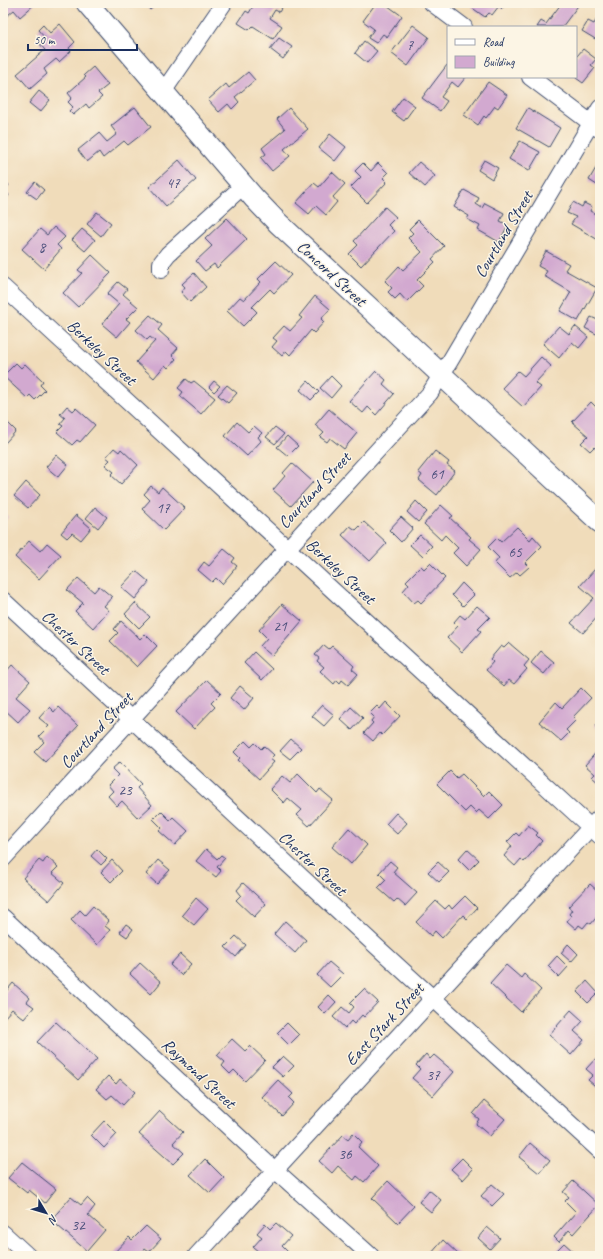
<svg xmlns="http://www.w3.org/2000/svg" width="603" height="1259" font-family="Caveat,sans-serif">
<rect width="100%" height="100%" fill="#fcf5e5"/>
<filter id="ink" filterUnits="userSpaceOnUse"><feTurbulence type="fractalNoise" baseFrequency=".025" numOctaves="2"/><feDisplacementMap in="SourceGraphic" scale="8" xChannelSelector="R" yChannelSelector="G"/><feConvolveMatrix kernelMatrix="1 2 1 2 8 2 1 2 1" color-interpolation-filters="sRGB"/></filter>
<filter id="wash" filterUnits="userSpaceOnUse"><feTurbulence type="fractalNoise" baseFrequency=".012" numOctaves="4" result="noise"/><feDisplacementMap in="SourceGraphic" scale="16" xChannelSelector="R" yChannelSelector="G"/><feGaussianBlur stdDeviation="0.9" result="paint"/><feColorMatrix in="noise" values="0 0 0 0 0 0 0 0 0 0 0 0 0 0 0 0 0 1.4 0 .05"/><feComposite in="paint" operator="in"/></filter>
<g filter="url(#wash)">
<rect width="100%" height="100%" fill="#f0dcba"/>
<g id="blocks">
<path fill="#d2a9d0" d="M3,3H36L20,17L14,10L3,19Z
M144,3H158L150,10Z
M255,3H285L279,12L275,10L270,18L282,26L273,39L253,26L249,30L238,23L246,11L249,13Z
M376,3H384L402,16L387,37L383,34L376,43L368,38L374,29L363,21Z
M474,3H506L502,9L499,6L492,15L489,13L485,17L471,7Z
M559,3H580L562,27H537L541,21L546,24L561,4Z
M600,13V35L597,40L582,31L588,21L594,24Z
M60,24L75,42L69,48L71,51L59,62L56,59L44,69L47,74L30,89L17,74L45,50L39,43L45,38L38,30L43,25L50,33Z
M413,25L429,37L408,66L391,53Z
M279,38L292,47L283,59L270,49Z
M364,41L377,51L367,63L355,53Z
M583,49L596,59L591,65L595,68L583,83L576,78V55L577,56Z
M447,65L448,66V77H466L458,87L452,82L441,97L447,101L440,111L422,98Z
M93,67L108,85L98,93L102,97L89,108L86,104L73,115L69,111L73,107L68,102L72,98L68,93L86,77L84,75Z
M248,72L255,80L235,97L239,102L232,109L228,104L219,112L208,100L226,84L229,88Z
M488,82L507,95L498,108L495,106L486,118L484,116L478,125L464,115Z
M39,91L50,100L40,112L29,103Z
M403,97L415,106L404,121L392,112Z
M135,107L151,127L128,145L124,141L103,158L99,152L87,162L78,150L99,133L107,142L117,134L111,126Z
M289,108L308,129L284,149L290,156L272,171L261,158L266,154L262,148L285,129L277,119Z
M528,108L560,128L549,147L516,128Z
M330,134L346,147L335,161L319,148Z
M520,141L540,152L529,171L509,159Z
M179,160L196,180L166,206L149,187Z
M484,160L498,168L492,179L478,170Z
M600,161V187L589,180Z
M419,162L435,176L425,187L409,173Z
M363,163L371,171L378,163L388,173L383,178L387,182L367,203L351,187L361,177L355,171Z
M332,172L345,184L333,197L337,202L326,215L316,206L309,214L296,203L314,183L319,187Z
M3,180L9,185L4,191L9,195L3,203Z
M35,182L44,190L37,199L27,192Z
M464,190L479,198L476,204L482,208L485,203L504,213L500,221L508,225L499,242L478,230L480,226L467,219L469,216L454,207Z
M573,202L582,207L584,203L592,207L590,211L600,217V241L571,224L576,217L567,213Z
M385,207L396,217L388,225L394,231L361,266L349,254L358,245L354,241Z
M97,212L111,223L101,236L87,224Z
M227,218L247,239L217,268L214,264L205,271L196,261L212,246L205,239Z
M418,220L444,246L432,259L435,262L417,280L423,286L407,302L400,294L395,299L388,292L392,288L385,281L399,266L403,270L422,252L408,238L413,233L409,229Z
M54,227L65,237L57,245L61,249L44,269L22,249L40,229L47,235Z
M82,229L95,240L85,251L72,240Z
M546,251L569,264L565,270L597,288L578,321L560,311L571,292L544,276L547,271L538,266Z
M92,255L111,273L78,307L63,293L82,273L78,270Z
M276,261L291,275L274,293L270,289L252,307L257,312L243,326L227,311L240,297L244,300L261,282L258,279Z
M194,273L206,287L190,302L181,292L185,287L182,284Z
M118,282L127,289L123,294L138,307L126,319L130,322L117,337L102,324L119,304L107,294Z
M315,296L330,309L321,319L324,322L314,333L311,330L290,355L286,351L282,356L272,347L277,341L273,338L284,326L290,331L302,318L299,316Z
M150,315L162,325L158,330L178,348L172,355L176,359L168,368L165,365L154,378L136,362L155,341L150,337L147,340L136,330Z
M591,317L600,321V336L585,328Z
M559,326L569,334L575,326L588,337L579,348L572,342L559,358L543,344Z
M541,357L551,366L535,383L541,387L523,407L502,388L518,371L524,376Z
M16,363L21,368L25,364L43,381L40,385L45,390L35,400L30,395L27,398L3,376Z
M376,371L386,380L383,384L394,394L376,415L368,407L363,413L349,401Z
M331,376L341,386L331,398L320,388Z
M186,379L191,383L194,381L215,398L201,414L180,396L183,392L178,388Z
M214,381L220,386L214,392L209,387Z
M308,381L319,392L311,400L300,390Z
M227,385L237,393L228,403L218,395Z
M591,402L600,411V451L599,452L594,447L590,451L581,443L588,436L572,422Z
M67,406L73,411L76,408L95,425L80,442L77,440L72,445L57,432L63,426L60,424L65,418L60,414Z
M329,409L357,433L344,449L330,438L327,442L320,437L324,433L315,425Z
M3,418L16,431L5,443L3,442Z
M237,422L248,432L254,426L262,433L258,437L261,441L247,456L225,436Z
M275,427L284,434L275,444L266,437Z
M287,436L298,446L288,456L277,447Z
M114,448L119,452L121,449L138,465L121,484L111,475L114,472L105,465L110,460L106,457Z
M435,451L449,462L447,465L455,471L437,495L419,480L422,475L418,472Z
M56,455L68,465L58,477L46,467Z
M292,463L313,482L291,506L273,490L285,476L283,473Z
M26,482L40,495L28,508L14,496Z
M151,486L158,492L162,487L185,508L164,530L142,509L150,500L144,494Z
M416,501L427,512L418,522L407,512Z
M441,505L453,516L450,518L471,537L469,539L481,549L466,566L453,553L458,548L445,535L441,540L424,524Z
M95,507L107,517L98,528L86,518Z
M3,513L8,517L3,522Z
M76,515L91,528L81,540L72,533L67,538L61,533Z
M401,517L413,528L401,542L389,530Z
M364,522L387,543L370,561L342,535L350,526L356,530Z
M517,527L530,540L533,536L542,546L525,563L529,567L520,575L517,572L510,578L495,563L499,558L488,547L497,538L501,542Z
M420,535L432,546L422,556L410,545Z
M29,541L40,551L47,543L61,555L39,579L15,557Z
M224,549L235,558L232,562L237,566L222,584L216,578L212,582L198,570L204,562L209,566Z
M430,563L445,578L421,603L418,600L414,603L403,591L409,584L406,581L421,566L424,569Z
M595,569L600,573V614L583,633L571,623L594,598L580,586Z
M136,571L149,582L135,599L121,587Z
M78,578L94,592L99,586L112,597L104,606L109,610L93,628L75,611L83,603L67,590Z
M462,583L474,595L463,606L452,595Z
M135,603L150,617L139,628L125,614Z
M282,604L302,621L272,656L260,646L267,638L259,630Z
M477,606L490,617L478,629L481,631L462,652L447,638L458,626L454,622L460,615L465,619Z
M121,621L140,639L145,634L157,646L137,667L110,641L118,633L114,629Z
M509,643L529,660L524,666L527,669L514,684L509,680L504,686L486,670L493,662L490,659L501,646L504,648Z
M324,645L329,649L332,646L354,666L352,669L358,674L348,685L342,680L340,683L337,680L334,684L320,671L324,667L317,661L319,658L315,655Z
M541,651L554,662L544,674L531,663Z
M254,652L272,669L262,680L244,663Z
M12,665L30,681L16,697L30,709L18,722L3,708V695L7,691L3,687V671L5,673Z
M207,680L221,693L211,703L215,707L194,729L176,712Z
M240,686L254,698L244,710L230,698Z
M581,688L591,698L573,717L576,720L566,730L569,733L561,741L539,722L556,702L562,708Z
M386,702L400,716L382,735L380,733L373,741L364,733L373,723L371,721L374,717L370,713L377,706L380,709Z
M322,705L334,715L324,726L312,716Z
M49,707L54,712L58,707L78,726L45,762L34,752L44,742L39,736L49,726L39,718Z
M351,707L363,718L352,730L340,719Z
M600,720V730L595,726Z
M291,739L301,748L290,759L280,751Z
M245,741L251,747L255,743L261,749L264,746L274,755L270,759L274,762L259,779L238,760L240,758L234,752Z
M600,748V784L592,777L595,774L585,765Z
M120,762L141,784L137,788L152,805L138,818L122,801L117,806L108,796L113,791L108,785L118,775L112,769Z
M450,771L457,778L462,774L484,796L489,791L503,805L489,819L479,810L476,813L470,807L465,812L437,784Z
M298,774L317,793L320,789L333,800L309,826L297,815L302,810L288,798L284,803L270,789L282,776L290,783Z
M161,811L170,820L173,817L188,831L175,845L159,831L162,828L153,819Z
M396,813L407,823L397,834L386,824Z
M528,825L538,833L536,835L542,841L524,862L521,859L515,866L504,856L512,846L507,842L516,833L519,836Z
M349,828L367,845L351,864L332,847Z
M97,849L107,859L101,865L91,856Z
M206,849L217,859L221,855L225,858L217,867L221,871L216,877L196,861Z
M467,849L479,860L469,870L458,859Z
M47,857L58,867L52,873L64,883L49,901L23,878L39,860L43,863Z
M112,860L122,871L111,882L101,872Z
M158,860L170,870L157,884L146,874Z
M390,861L397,867L393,872L417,893L405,906L397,899L394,902L378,888L386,880L379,873Z
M438,862L449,872L439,882L428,872Z
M243,883L266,904L254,917L236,900L241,895L237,890Z
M590,884L599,892L600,891V913L591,924L588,922L583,928L579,925L576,929L567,921L571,916L569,914L572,910L568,907Z
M465,896L477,908L467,919L463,915L442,938L435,931L431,936L416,922L436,901L445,909L449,905L452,909Z
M196,898L208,909L194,925L182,915Z
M93,906L109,921L105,926L110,930L97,945L71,920L80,910L85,915Z
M285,921L306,940L295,953L274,934Z
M126,924L133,929L127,937L120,932Z
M236,936L246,945L236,957L225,947Z
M568,944L578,954L571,962L561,953Z
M180,954L191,964L181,975L170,965Z
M557,956L568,967L559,977L548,966Z
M329,962L343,974L330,987L317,975Z
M140,963L161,982L151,994L130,974Z
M506,965L521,978L524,974L541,990L521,1012L490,983Z
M587,981L598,993L588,1003L577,992Z
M13,983L30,998L27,1002L34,1007L24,1019L12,1009L3,1019V995Z
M364,989L378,1002L364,1017L362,1015L354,1024L351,1021L345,1028L333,1017L342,1007L349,1013L354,1007L350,1003Z
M329,995L336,1002L325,1014L318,1007Z
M571,1010L583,1021L574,1031L584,1040L571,1055L549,1035Z
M56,1022L97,1059L78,1080L37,1042Z
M287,1023L299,1035L289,1045L277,1033Z
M232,1039L245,1051L250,1046L265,1060L245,1081L234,1070L230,1074L222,1066L225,1062L217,1055Z
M426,1054L430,1059L434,1055L454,1072L433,1096L412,1078L420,1069L416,1065Z
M283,1056L294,1066L283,1077L272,1067Z
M597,1057L600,1060V1090L588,1080L593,1075L586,1069Z
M108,1076L116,1084L120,1079L135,1092L123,1105L112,1095L107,1099L96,1089Z
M278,1080L293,1094L289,1098L294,1103L282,1116L262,1097Z
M484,1101L505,1119L490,1136L476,1124L479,1119L473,1114Z
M160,1111L183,1132L173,1143L184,1153L173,1164L139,1134Z
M104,1121L117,1134L104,1148L91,1135Z
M353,1133L362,1142L358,1147L378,1166L364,1182L357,1176L354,1180L338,1166L332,1173L319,1161L343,1135L348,1139Z
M530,1143L550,1160L539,1173L519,1157Z
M462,1158L473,1169L463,1180L451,1169Z
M205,1159L224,1178L210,1193L190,1175Z
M22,1162L56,1189L45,1203L29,1190L27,1193L8,1178Z
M388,1181L414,1206L398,1223L372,1198Z
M573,1181L599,1205L573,1234L569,1230L559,1242L554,1237L576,1212L565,1201L569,1197L563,1192Z
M492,1184L504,1194L492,1206L481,1196Z
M429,1190L441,1200L431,1212L419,1202Z
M71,1197L81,1205L87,1198L95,1206L88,1215L105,1230L87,1251L51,1220Z
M276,1223L291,1236L282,1246L292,1256H264L253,1247L262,1237L257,1233L265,1224L270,1229Z
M146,1226L161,1239L149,1252L145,1249L139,1256H111L129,1237L132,1240Z
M487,1227L500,1238L490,1249L478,1238Z
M443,1240L460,1256H433L431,1254Z
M564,1243L575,1253L572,1256H557L554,1253Z"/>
</g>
</g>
<g filter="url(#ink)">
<use href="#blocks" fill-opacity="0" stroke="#3b496c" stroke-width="1"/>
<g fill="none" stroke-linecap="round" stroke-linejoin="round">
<defs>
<path id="minor" d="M432,3L464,27
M530,77L599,129
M163,92L224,3
M161,270V263L168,254L243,186
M3,287L600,836
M3,600L376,946L600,1151
M3,859L430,393L450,361L600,108
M3,917L266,1162L371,1256
M3,1233L28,1256
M196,1256L600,817"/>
<path id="major" d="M87,3L254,198L278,223L600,522"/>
</defs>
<use href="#minor" stroke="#3b496c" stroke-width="18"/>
<use href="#major" stroke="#3b496c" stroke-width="23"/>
<use href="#minor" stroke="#fff" stroke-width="16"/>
<use href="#major" stroke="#fff" stroke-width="21"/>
</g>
</g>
<g text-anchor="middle" stroke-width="3" stroke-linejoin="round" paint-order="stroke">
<g font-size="15" fill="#494e7a">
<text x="410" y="50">7</text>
<text x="173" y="188">47</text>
<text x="42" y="252">8</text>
<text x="437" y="479">61</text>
<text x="163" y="513">17</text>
<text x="515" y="557">65</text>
<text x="280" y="631">21</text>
<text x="125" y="795">23</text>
<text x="433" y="1080">37</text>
<text x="345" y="1159">36</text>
<text x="78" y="1230">32</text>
</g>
<g font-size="17" fill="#1b2f5e" stroke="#fcf5e5">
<text transform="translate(503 234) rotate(-59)" y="6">Courtland Street</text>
<text transform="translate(332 273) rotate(43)" y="6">Concord Street</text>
<text transform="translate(102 352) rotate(43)" y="6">Berkeley Street</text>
<text transform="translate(314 490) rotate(-47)" y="6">Courtland Street</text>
<text transform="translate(341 571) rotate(43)" y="6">Berkeley Street</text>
<text transform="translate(76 642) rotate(43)" y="6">Chester Street</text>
<text transform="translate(96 730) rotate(-47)" y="6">Courtland Street</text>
<text transform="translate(313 863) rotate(43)" y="6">Chester Street</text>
<text transform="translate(384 1024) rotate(-47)" y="6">East Stark Street</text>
<text transform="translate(199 1073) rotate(43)" y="6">Raymond Street</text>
</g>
</g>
<rect width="603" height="1259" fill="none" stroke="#fcf5e5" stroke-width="16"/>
<rect x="447" y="26" width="130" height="52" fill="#fcf5e5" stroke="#a2a6af"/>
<rect x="455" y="39" width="20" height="6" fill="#ffffff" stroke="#a2a6af"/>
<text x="483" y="46" font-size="12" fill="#1b2f5e">Road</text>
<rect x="455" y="56" width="20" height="12" fill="#d2a9d0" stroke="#a2a6af"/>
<text x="483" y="66" font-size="12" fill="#1b2f5e">Building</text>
<g transform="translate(46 1213) rotate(128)" stroke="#fcf5e5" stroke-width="3" paint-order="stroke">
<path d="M0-3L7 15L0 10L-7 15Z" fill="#1b2f5e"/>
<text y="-6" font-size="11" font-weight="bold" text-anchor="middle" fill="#1b2f5e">N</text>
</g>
<path d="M28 44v6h109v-6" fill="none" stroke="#1b2f5e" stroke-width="2"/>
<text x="34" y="44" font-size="12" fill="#1b2f5e" stroke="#fcf5e5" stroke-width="3" paint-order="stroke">50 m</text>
</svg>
